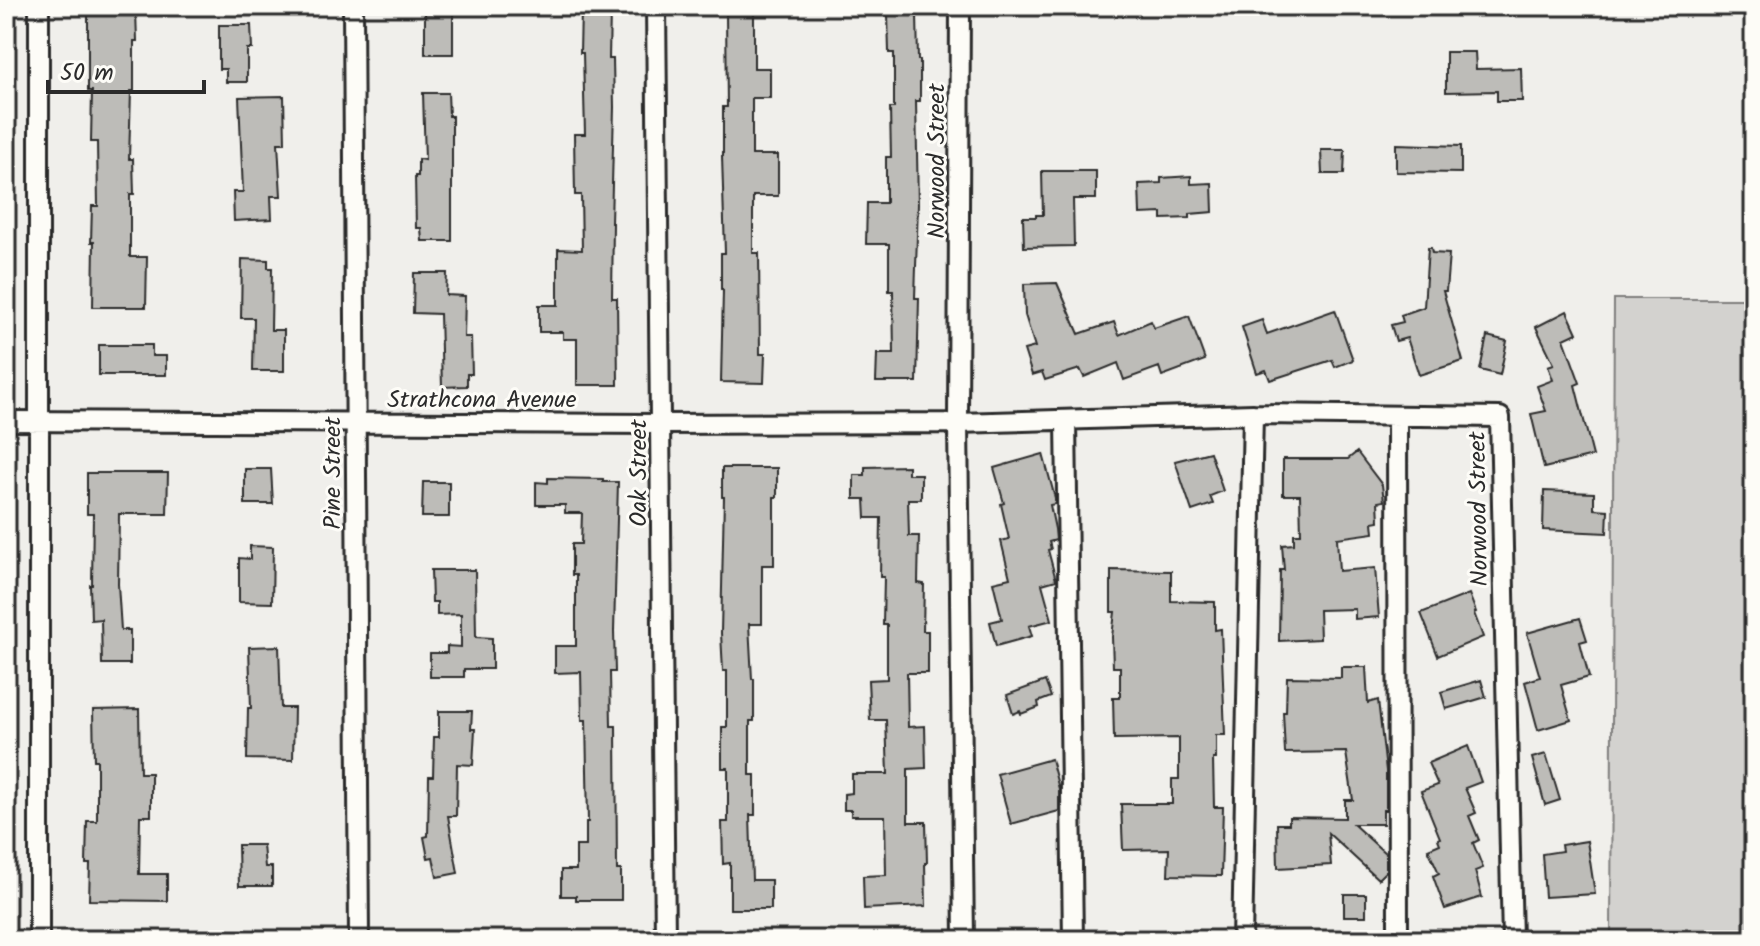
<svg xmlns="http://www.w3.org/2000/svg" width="1760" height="946" font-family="Kalam,sans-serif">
<rect width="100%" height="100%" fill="#f0efeb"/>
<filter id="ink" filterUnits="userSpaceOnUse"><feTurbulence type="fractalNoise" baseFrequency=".0125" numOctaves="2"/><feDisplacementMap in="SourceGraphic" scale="16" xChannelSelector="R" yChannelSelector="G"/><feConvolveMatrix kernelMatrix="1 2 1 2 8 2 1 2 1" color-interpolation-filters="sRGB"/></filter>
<g filter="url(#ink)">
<path fill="#d3d2cf" stroke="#7f7e7d" stroke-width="2" d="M1614,299H1754V940H1611Z"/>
<path fill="#bdbcb8" stroke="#2b2b2b" stroke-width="2" d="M581,10L610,11L609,59H613L614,107L611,223H613L612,298H617L618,385H577V339H563V332H539V305H558V249L582,250L581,195H575L574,134H585L583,53H580Z
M136,11L137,41H134V91H131L129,159H133L134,194H130V257H147L146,307H93L94,242H91L92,206H98L97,142H91L92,91H88V12Z
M726,12H754V68H770V98H752V155H778V196H753V253H759L760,354H765L764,383L721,382L723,290H721V253H725L722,156H723V107H727Z
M425,13H453V54H425Z
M888,14H917L918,60H920V101H916L918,204L915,298H919L917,382H876L877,354H894L893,291H889V244H866L867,203H886V157H891L890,108H894V53H889Z
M219,25H251L252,49H247V82H226V69H219Z
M1446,52H1475L1476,69L1521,68L1522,101H1497V91L1446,92Z
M423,93H448L449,116H452V241H422L421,228H416L415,176H418V159L425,160Z
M284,96L285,143H278L281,196H271L272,219L234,221L233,192H243L239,97Z
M1396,144L1461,146V173L1396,172Z
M1321,150H1345L1344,174H1322Z
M1042,171H1096V199H1073L1074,246L1024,247L1023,217H1036V215H1043Z
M1191,176V184L1212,183L1213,212L1190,214V218L1162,219V213L1140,214L1139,184L1161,183V178Z
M1428,248H1431L1432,253L1449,254L1446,291H1443L1463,361L1419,375L1407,338L1396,341L1391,325L1403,322L1401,315L1424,307Z
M242,259L268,260V268H272L271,330H284V371H253L254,318H241Z
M414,273H447L446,295L465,296L464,337H471L472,374H467V386L442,387L440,314L413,313Z
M1057,283L1079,334L1114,322L1119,335L1151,321L1154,328L1189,316L1205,360L1162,376L1159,367L1124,380L1118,363L1084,377L1080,369L1045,380L1042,372L1032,375L1024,350L1035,347L1025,315L1024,284Z
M1335,310L1353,360L1335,367L1332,360L1270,380L1266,370L1257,373L1242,327L1262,320L1267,334Z
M1567,311L1577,333L1564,339L1580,383L1575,385L1593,456L1544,468L1531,414L1546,411L1537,386L1553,380L1548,366L1554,364L1536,327Z
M1487,336L1507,341L1500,375L1480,370Z
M99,345H152V356H166V375H99Z
M1210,452L1223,491L1210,496L1213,504L1192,511L1175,461Z
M1357,452L1382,485L1384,501L1378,502L1379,521L1373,522L1374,533L1337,538L1339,571L1375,568L1379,617L1355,619V609L1319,610L1320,639L1279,641L1280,570H1284L1282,545L1294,544V534H1301L1300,495H1283V459H1348Z
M1043,454L1055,498V504L1050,505L1055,529L1056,540L1049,542L1051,549L1048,550L1056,580L1042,584L1052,620L1029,626L1032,636L996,646L990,622L1002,619L993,582L1010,578L1001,541L1009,539L1001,504L1004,503L994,468Z
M908,466V474H921V499H908L909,536H919L918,583L924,584L923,631H928V673H907L908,727L925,726L926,768L908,769V822H926L927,863H925L926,906L864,909L863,876L886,875L885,816H851V810H844V794L852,793V774H888L886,720H870L868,680L887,679V625H883L884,577H880L881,518H866L865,499H854V475H865V467Z
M722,468H777V497H774V565H762V624H749L752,679H754V721H750V775H755V815H750L752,880H771V909H730V863L723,864L722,822H728V768H722V727H727V671H723L721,633L724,497H722Z
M245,469H271L273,504H245Z
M87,473H168L167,514H119L118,584L121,630H130V664H102L101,619L91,620L90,585H92L93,514H87Z
M548,478L603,479V482H618L614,631L615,672H610L611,726H616L617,870H621V900H576V896H561V870H576V846H586V822H588L586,720H582L581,672L555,673V646H576V575H572V544H581L582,513H565V505H536V482L548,483Z
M423,482H449V517H422Z
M1544,491L1594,493V509L1608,510L1607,533L1543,530Z
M250,546L273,547L272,603L239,602V558L250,559Z
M431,570H475L476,637L492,638V669H464V677H430V653H447V646L461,647V614L437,615V602H432Z
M1111,570L1171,571V601L1215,602V630L1221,629L1225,735H1216V759H1213L1214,807H1223L1221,876L1168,875L1169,849L1123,850L1121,804H1172V779H1179V738L1114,739L1113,698H1120V667H1113L1112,637L1115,612H1111Z
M1469,594L1476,612L1474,613L1483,637L1438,656L1421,613Z
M1580,618L1587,640L1580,642L1589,677L1561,685L1571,720L1538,730L1525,682L1540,677L1527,633Z
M279,646L281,708H294L293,760L247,759L248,708H251L249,647Z
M1341,667H1366L1368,703L1378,700L1386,771V810H1383V824H1353L1386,854V871L1378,879L1328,833L1331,865L1278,868L1277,824H1289V817L1345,818V800H1353L1346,752L1285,753L1283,712H1286L1287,677L1341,678Z
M1481,680L1486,697L1446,709L1441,692Z
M1045,681L1051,697L1038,702L1039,707L1021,714L1020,711L1013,714L1007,695Z
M139,709L140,773H151V816H140L139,874H167V901L89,900L90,864H86L87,821H97V760H94L93,710Z
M439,711H472L471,729H475L473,765L457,764L456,816H448L458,873L437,877L433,857L428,858L424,837L428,836L429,776H433L434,737H439Z
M1468,746L1481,782L1465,788L1476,813L1469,816L1479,840L1473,843L1483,868L1475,871L1482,897L1445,909L1433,876L1439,873L1428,849L1440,844L1438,839L1440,838L1421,791L1438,785L1428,763Z
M1546,754L1560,800L1545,805L1532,758Z
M1051,759L1059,789V811L1011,824L997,774Z
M1587,841L1595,894L1545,897L1542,854L1562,851L1561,845Z
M238,845H263L265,867H272V886H239Z
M1344,894H1366V916H1344Z"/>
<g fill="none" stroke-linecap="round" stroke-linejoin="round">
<defs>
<path id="minor" d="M353,6L359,940
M656,6L665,940
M960,6L958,423L964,940
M1397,416L1398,940
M1066,420L1073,940
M6,421L661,424L958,423L1253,414L1500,417L1512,940
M39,940V6
M1242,940L1253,414"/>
</defs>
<use href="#minor" stroke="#2b2b2b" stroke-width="24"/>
<use href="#minor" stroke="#fdfcf7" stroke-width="18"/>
</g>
</g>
<g text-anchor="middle" stroke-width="6" stroke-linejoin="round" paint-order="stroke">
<g font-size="24" fill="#2b2b2b" stroke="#fdfcf7">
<text transform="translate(936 161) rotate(-90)" y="8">Norwood Street</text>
<text x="482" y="407">Strathcona Avenue</text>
<text transform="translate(332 473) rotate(-90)" y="8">Pine Street</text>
<text transform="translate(638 473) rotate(-90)" y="8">Oak Street</text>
<text transform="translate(1478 509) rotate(-91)" y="8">Norwood Street</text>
</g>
</g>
<rect width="1760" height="946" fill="none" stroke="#fdfcf7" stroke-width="32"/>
<rect x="16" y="16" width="1728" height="914" fill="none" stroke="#2b2b2b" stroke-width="3" filter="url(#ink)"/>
<path d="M48 80v12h156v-12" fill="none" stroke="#2b2b2b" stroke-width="4"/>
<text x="60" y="80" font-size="24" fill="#2b2b2b" stroke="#fdfcf7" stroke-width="6" paint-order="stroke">50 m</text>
</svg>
